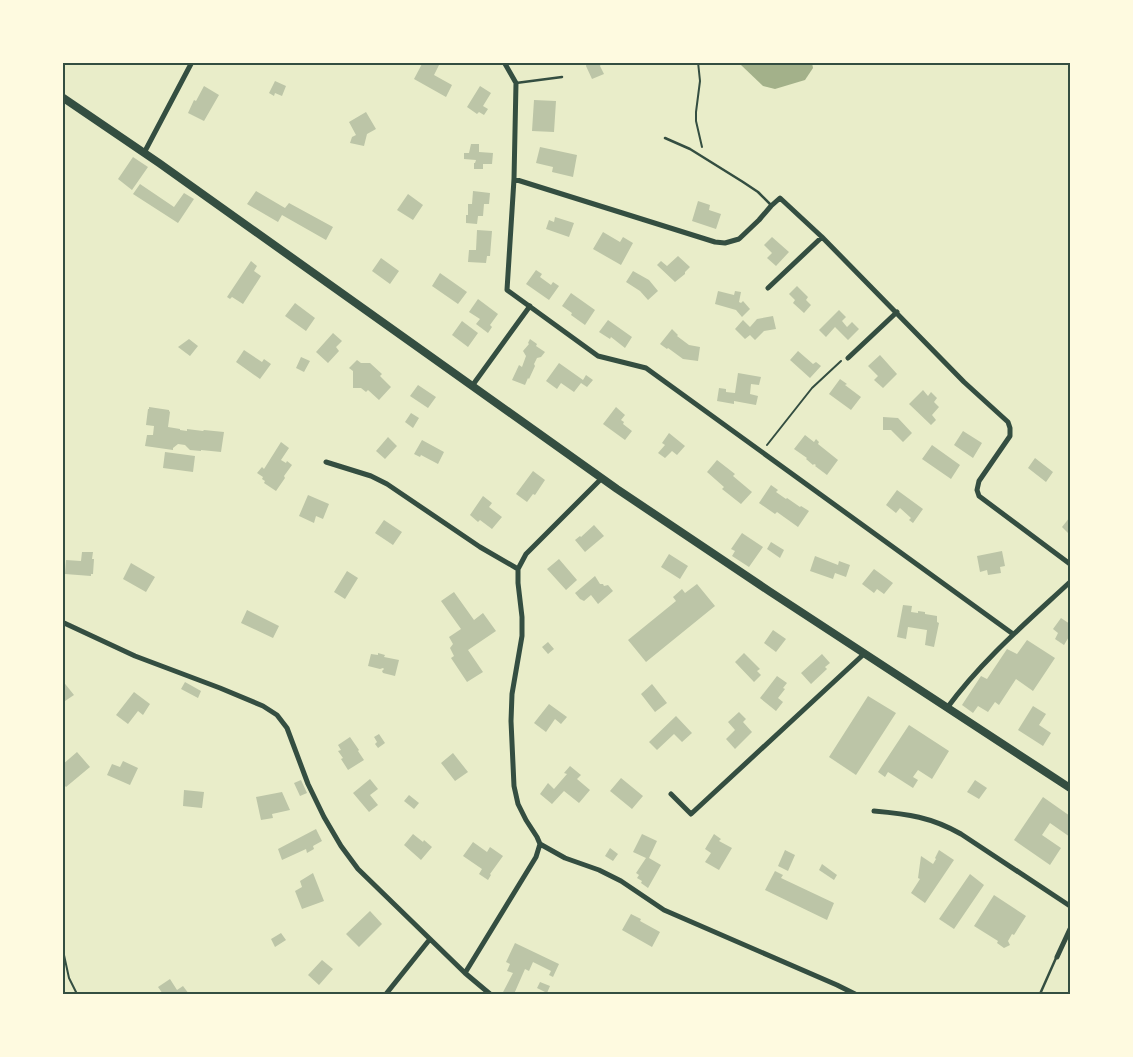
<svg xmlns="http://www.w3.org/2000/svg" width="1133" height="1057" font-family="'Work Sans',sans-serif">
<rect width="100%" height="100%" fill="#e9edc9"/>
<path fill="#a3b18a" d="M740,63H812L813,68L805,80L775,89L763,86L741,65Z"/>
<path fill="#bcc5a7" d="M423,62H436V63L439,65L434,75L452,85L446,97L414,79Z
M587,62H602L600,66L604,74L592,79L586,66Z
M275,81L286,86L282,96L275,93L274,96L269,93Z
M204,86L219,95L204,121L188,113L194,100L196,101Z
M480,86L491,93L483,106L488,109L484,115L479,112L477,114L467,107Z
M534,100L556,101L554,132L532,131Z
M366,112L376,129L367,134L364,146L350,143L352,137L356,135L349,122Z
M471,144H479V152L493,153L492,164H483V169H474V163H475L476,160L464,159V153H469Z
M540,147L577,155L573,177L552,172L553,167L536,163Z
M133,157L148,167L132,190L118,179Z
M140,184L174,207L184,193L194,199L178,223L133,194Z
M256,191L285,208L289,203L333,227L326,240L282,215L278,222L247,204Z
M473,191L490,193L489,204H484L483,216H478L477,224L466,223V215H468V204H472Z
M408,194L423,205L413,220L397,210Z
M698,201L710,205L709,210L721,214L716,229L692,221Z
M555,217L574,223L569,237L546,229L549,220L554,222Z
M477,230L492,231L490,256H487L486,263L468,262L469,250H476Z
M603,232L620,242L623,237L633,243L621,265L593,249Z
M772,237L789,252L776,266L767,258L772,253L764,245Z
M678,256L690,267L685,272V274L675,282L657,265L661,261L667,266Z
M381,258L399,271L390,284L372,271Z
M251,261L257,266L254,271L261,276L243,304L232,297L230,299L227,297Z
M536,270L542,274L540,277L551,285L553,282L559,286L549,300L526,284Z
M633,271L649,280L658,291L648,300L640,291L626,282Z
M440,273L467,292L458,304L432,286Z
M797,286L808,297L806,300L811,305L804,313L793,303L795,300L789,294Z
M718,291L734,295L735,291L741,292L739,302L741,303L743,301L750,309L742,317L736,310L715,304Z
M571,293L595,310L585,325L571,315L572,313L562,306Z
M478,299L498,314L490,325L492,327L488,333L476,324L480,319L469,312Z
M295,303L315,318L306,331L285,316Z
M839,310L846,317L842,321L847,327L852,322L859,329L848,340L835,327L826,337L819,330Z
M773,316L776,329L764,331L755,340L750,335L745,339L735,329L743,320L750,327L757,319Z
M608,320L632,337L625,348L611,337L610,339L599,332Z
M462,321L478,333L468,347L452,335Z
M672,329L678,335L677,336L689,345L700,347L698,361L683,359L668,348L667,349L660,344Z
M333,333L342,341L336,347L339,351L328,363L316,352Z
M189,339L198,346L190,356L178,347Z
M530,339L537,344L536,346L545,352L541,357L537,358L534,364L535,366L529,379L528,378L525,385L512,380L519,365L522,367L526,356L523,351L529,344L528,343Z
M244,350L262,362L264,359L271,364L260,379L236,362Z
M798,351L813,364L816,362L821,366L810,378L790,360Z
M880,355L897,374L883,388L874,380L878,376L868,366Z
M301,357L310,361L304,372L296,368Z
M357,360L361,363H370L382,374L380,376L391,387L379,400L368,390L366,392L361,388H353V371L349,368Z
M559,363L583,380L586,375L593,380L587,387L581,383L574,392L561,383L557,389L546,381Z
M738,373L761,377L759,385L751,384L750,394L758,396L756,405L734,401V404L717,401L719,388L726,389V392L735,393Z
M840,379L847,384L845,385L861,397L851,410L829,394Z
M418,385L436,397L428,408L410,396Z
M923,390L928,396L931,392L937,398L934,402L939,407L932,415L936,420L931,425L909,404Z
M149,407L169,410V411L170,412L168,427L180,429V430L187,431V429L203,431L204,430L224,432L221,452L201,450V451L190,450L185,445L178,444L173,448V450L145,446L147,435H153L154,426L146,425L148,409H149Z
M616,407L625,415L621,420L624,422L623,424L632,431L625,440L603,424Z
M411,413L419,418L413,428L405,422Z
M883,417L898,418L912,433L903,442L891,430H883Z
M963,431L982,443L973,458L954,445Z
M669,433L685,446L677,455L672,451L665,458L658,453L665,445L662,443Z
M805,435L814,442L816,439L819,442L818,444L838,460L827,475L815,466L816,465L814,464L813,465L806,459L807,458L794,449Z
M388,437L397,446L385,459L376,451Z
M422,440L444,452L438,464L421,455L420,457L414,454Z
M281,442L289,448L281,460L286,463L287,461L292,465L284,476L285,478L276,491L264,483L265,481L262,479L263,477L257,473L262,467L264,469Z
M932,445L960,465L951,479L922,459Z
M165,452L195,456L193,472L163,468Z
M1035,458L1053,472L1046,482L1028,468Z
M717,460L735,474L733,476L752,492L741,504L722,489L724,487L707,472Z
M533,471L545,480L535,495L533,494L527,502L516,494Z
M771,485L778,490L776,492L786,499L787,498L800,507L801,506L809,511L798,527L777,512L775,514L759,503Z
M897,490L923,509L913,523L909,520L911,518L900,508L896,513L886,505Z
M308,495L329,504L323,519L316,516L314,523L299,516Z
M483,496L492,503L489,507L502,517L492,529L480,520L478,522L470,515Z
M1070,517V535L1062,527Z
M384,520L402,532L393,545L375,533Z
M594,525L604,536L585,552L575,540L580,536L581,537Z
M742,533L763,547L749,567L732,556L735,551L731,549Z
M771,542L784,550L780,558L767,549Z
M1002,551L1005,566L1000,567L1001,573L988,575L987,570L980,572L977,556Z
M82,552H93L92,559H94L93,574H91V576L65,574L66,560L81,561Z
M669,554L688,566L680,579L661,567Z
M815,556L838,565L839,561L850,565L846,577L835,573L833,579L810,571Z
M559,559L577,580L566,590L547,569Z
M131,563L155,577L146,592L123,579Z
M874,569L893,583L884,594L877,589L874,593L862,584Z
M347,571L358,578L345,599L334,592Z
M595,576L600,584H603L604,586L608,585L613,591L598,604L591,595L584,601L580,599L575,593Z
M697,584L715,606L646,662L628,640L676,601L673,597L682,589L685,593Z
M454,592L474,620L483,613L496,631L468,650L483,672L467,682L451,658L454,656L450,648L453,644L449,637L461,629L441,601Z
M903,605L912,606L911,612L918,613V611L925,612V614L937,616V622L939,623L934,647L925,645L927,630L908,627L906,639L897,637Z
M247,610L279,626L273,638L241,623Z
M1061,618L1070,624V635L1064,645L1055,639L1058,633L1053,629Z
M773,630L786,639L776,652L764,643Z
M1027,640L1055,658L1033,691L1016,679L999,705L995,702L988,712L978,706L973,713L962,705L981,676L987,679L1007,649L1017,654Z
M548,642L554,649L548,654L542,647Z
M378,653L385,655L384,657L399,660L395,676L383,673L382,671L384,669L383,668L380,669L368,666L371,654L378,655Z
M744,653L760,669L757,671L761,675L754,682L735,662Z
M822,654L830,663L825,667L827,669L811,684L801,673Z
M777,676L787,683L783,688L785,689L778,698L783,702L776,711L760,698Z
M62,680L74,695L62,703Z
M185,682L201,691L198,698L181,689Z
M652,684L667,703L655,712L641,694Z
M134,692L150,704L143,715L138,711L128,724L116,715Z
M868,696L896,713L856,775L829,757Z
M549,704L567,717L561,724L555,719L546,732L534,723Z
M1033,706L1046,714L1039,725L1051,733L1043,746L1018,730Z
M739,712L746,719L743,722L752,732L735,749L726,739L735,730L728,722Z
M676,716L692,733L682,742L674,734L657,750L649,742Z
M909,725L949,751L932,779L918,770L913,777L918,780L913,788L888,772L885,777L878,772Z
M379,734L385,743L378,748L375,744L377,742L374,737Z
M350,737L359,750L358,751L364,760L348,770L341,759L343,758L338,751L341,750L338,745Z
M77,752L90,767L66,787L62,783V765Z
M453,753L468,772L455,781L441,763Z
M123,761L138,768L130,785L107,775L112,764L120,767Z
M570,766L581,775L577,779L590,790L579,803L564,791L552,804L540,794L548,783L554,789L567,774L564,773Z
M621,778L643,796L632,809L610,791Z
M370,779L378,789L370,795L378,805L369,812L353,793Z
M301,780L307,793L300,796L294,783Z
M975,780L987,788L979,799L967,792Z
M184,790L204,792L202,808L183,806Z
M282,792L290,810L272,814L273,818L261,820L256,797Z
M409,795L419,803L414,809L404,801Z
M1043,797L1070,816V837L1050,823L1042,835L1061,848L1050,865L1014,840Z
M316,829L322,841L313,846L314,849L307,853L306,849L282,860L278,849Z
M413,834L423,842L424,840L432,847L421,860L404,845Z
M642,834L657,841L649,858L661,865L648,888L641,883L642,881L637,878L639,875L636,873L646,858L633,852Z
M714,834L721,839L719,841L732,848L719,870L705,862L711,853L705,849Z
M473,842L487,852L490,847L503,856L490,874L491,875L488,880L479,874L482,869L463,856Z
M610,848L618,854L613,861L605,856Z
M785,850L795,855L788,871L778,866Z
M939,850L954,860L925,903L911,893L920,879L918,878L921,856L933,864L936,859L935,858Z
M822,864L837,875L834,880L819,870Z
M775,871L783,875L781,878L834,903L827,920L765,890Z
M313,873L324,901L302,909L295,891L302,887L300,881Z
M970,874L984,885L954,929L939,919Z
M994,895L1026,916L1014,935L1012,934L1008,941L1010,945L1004,948L997,943L998,941L974,926Z
M370,911L382,924L359,947L346,934Z
M631,914L641,919L640,921L660,932L652,947L622,930Z
M281,933L286,940L275,947L271,939Z
M515,943L559,964L553,977L549,975L551,971L533,962L529,971L525,969L514,994H502L513,973L507,971L510,964L506,962Z
M322,960L333,969L319,985L308,975Z
M170,979L177,990L183,986L189,994H163L158,987Z
M540,982L550,986L547,993L537,988Z"/>
<g fill="none" stroke-linecap="round" stroke-linejoin="round">
<path stroke="#344e41" stroke-width="2" d="M698,62L700,81L696,112V121L702,147
M767,445L812,388L841,361
M62,946L69,978L77,994"/>
<path stroke="#344e41" stroke-width="2.5" d="M516,83L562,77
M665,138L690,149L743,182L758,192L771,205
M1040,994L1056,958"/>
<path stroke="#344e41" stroke-width="5" d="M504,62L516,83L514,179L507,290L598,356L646,368L1013,634
M144,153L192,62
M514,179L715,242L725,243L739,239L759,220L771,206L780,198L822,237L964,382L1008,422L1010,428V436L979,481L977,490L979,496L1070,564
M768,288L822,237
M848,358L897,312
M472,386L530,306
M326,462L371,476L387,484L480,547L518,569
M62,622L135,656L220,688L263,706L277,715L287,728L308,784L324,817L341,846L358,869L465,973L490,994
M947,708C982,660 1028,621 1070,582
M671,794L691,814L865,653
M874,811C908,814 931,817 961,834L1070,906
M540,844L565,858L599,870L621,881L664,910L837,985L855,994
M1057,957L1070,929
M465,973L536,857L540,844L537,837L526,820L518,804L514,786L511,721L512,694L522,636V617L518,583V569L526,554L602,478
M386,994L430,939"/>
<path stroke="#344e41" stroke-width="8" d="M62,97L159,163L617,489L769,591L1070,788"/>
</g>
<rect width="1133" height="1057" fill="none" stroke="#fefae0" stroke-width="128"/>
<rect x="64" y="64" width="1005" height="929" fill="none" stroke="#344e41" stroke-width="2"/>
</svg>
